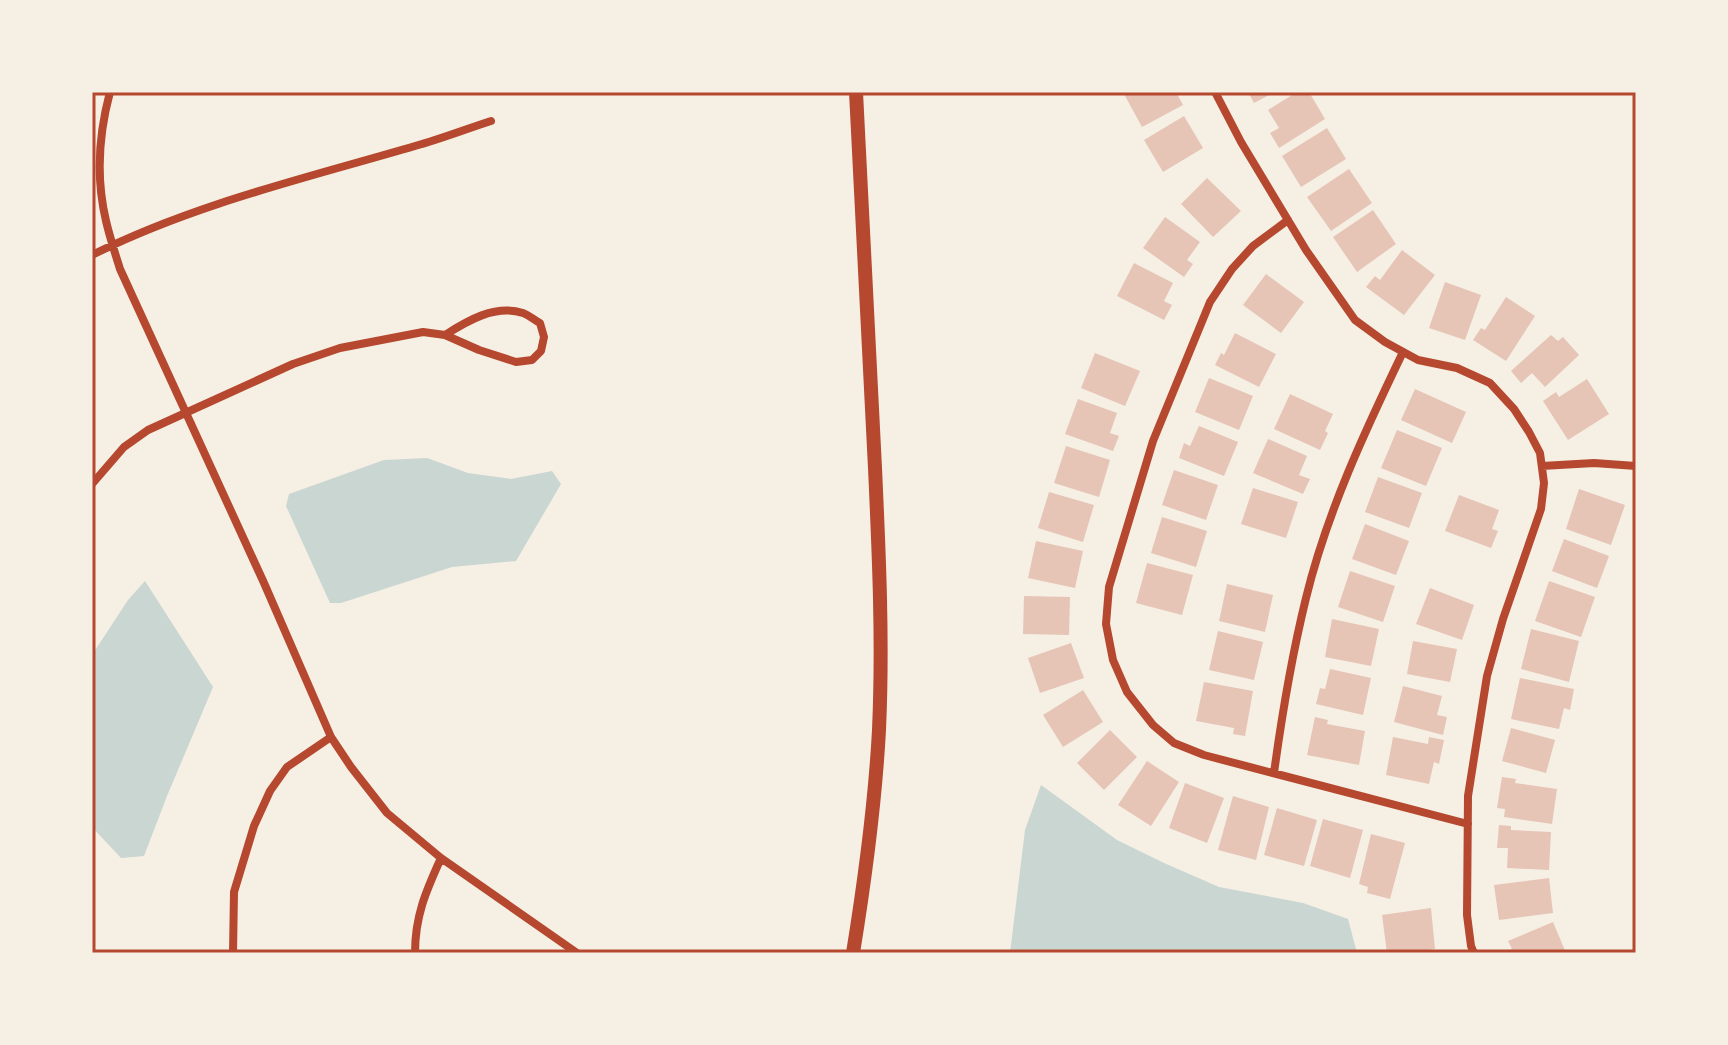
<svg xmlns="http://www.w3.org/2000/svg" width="1728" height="1045" font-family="Literata,serif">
<rect width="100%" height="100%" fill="#f6efe4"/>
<path fill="#c9d6d2" d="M427,458L468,473L511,479L552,471L561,484L516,561L452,567L341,603H330L286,506L289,494L384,460Z
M145,581L213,687L167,796L144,856L121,858L92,827V655L128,600Z
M1041,785L1117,840L1164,863L1219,887L1303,903L1348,919L1357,953H1010L1025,830Z"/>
<path fill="#e6c5b7" d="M1128,92H1176L1183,105L1142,127L1124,94Z
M1248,92H1275L1254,103Z
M1297,92H1309L1325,119L1279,148L1270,133L1279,128L1268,110Z
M1184,116L1203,148L1163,172L1144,140Z
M1327,128L1346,159L1301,187L1282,156Z
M1349,169L1372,203L1331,231L1307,197Z
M1207,178L1241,211L1213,237L1181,204Z
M1373,210L1396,244L1357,272L1333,237Z
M1165,217L1200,242L1187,260L1193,264L1184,277L1143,248Z
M1402,250L1435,275L1404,315L1366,287L1375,276L1380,280Z
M1134,263L1173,283L1164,301L1172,305L1164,320L1117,296Z
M1266,274L1304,302L1281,333L1243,305Z
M1445,282L1481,295L1465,340L1429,328Z
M1506,297L1535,316L1506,361L1473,340L1481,328L1485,330Z
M1235,333L1276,354L1259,387L1215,365L1221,353L1224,355Z
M1551,335L1558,341L1563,337L1579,355L1545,387L1532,373L1521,383L1511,371Z
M1095,353L1140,371L1125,406L1081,388Z
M1209,378L1253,396L1239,430L1195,412Z
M1587,379L1609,414L1568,440L1543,401L1556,392L1559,397Z
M1415,389L1466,412L1452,443L1401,420Z
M1290,394L1333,414L1325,431L1328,433L1320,450L1274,429Z
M1078,399L1117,413L1110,433L1119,436L1113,451L1065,434Z
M1199,426L1238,442L1224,476L1179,458L1184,443L1190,446Z
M1397,430L1442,448L1426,486L1381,468Z
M1268,439L1307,456L1299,475L1310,479L1303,494L1253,473Z
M1066,446L1110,460L1099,497L1054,483Z
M1174,470L1218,485L1206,520L1162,505Z
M1378,477L1422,493L1409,528L1365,512Z
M1253,488L1298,502L1286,538L1241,524Z
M1579,489L1625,505L1611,545L1566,529Z
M1049,492L1094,505L1083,542L1038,528Z
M1459,495L1499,510L1492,529L1498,531L1491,548L1445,531Z
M1162,517L1207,531L1196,567L1151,553Z
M1365,524L1409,541L1396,575L1352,559Z
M1564,539L1609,556L1597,588L1552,571Z
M1036,541L1083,551L1075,588L1028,578Z
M1147,563L1193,575L1182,615L1136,603Z
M1350,571L1395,586L1383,622L1338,607Z
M1549,581L1595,597L1581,637L1535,621Z
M1227,584L1273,595L1265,632L1219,621Z
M1430,588L1474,605L1462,640L1416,624Z
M1024,596L1070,597L1069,635L1023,634Z
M1332,619L1379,629L1371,666L1325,657Z
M1531,629L1579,641L1569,682L1521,669Z
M1218,631L1263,642L1254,680L1209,670Z
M1413,641L1457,649L1450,682L1407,674Z
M1071,643L1084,678L1040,693L1028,658Z
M1330,669L1371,678L1363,715L1316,704L1320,688L1325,689Z
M1520,678L1574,689L1570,710L1564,708L1559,729L1511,719Z
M1204,682L1253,691L1245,736L1233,734L1234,728L1196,721Z
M1403,686L1442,696L1437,715L1447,717L1443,735L1394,722Z
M1083,690L1103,722L1063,747L1043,715Z
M1315,717L1328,720L1327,724L1365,731L1359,765L1307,755Z
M1511,728L1555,740L1546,773L1502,761Z
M1110,730L1137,757L1104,790L1077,763Z
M1393,737L1428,744L1429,737L1444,740L1439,764L1434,762L1429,784L1386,775Z
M1147,761L1179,782L1151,826L1118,805Z
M1502,777L1516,779L1515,783L1557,789L1552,824L1504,817L1505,809L1497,808Z
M1185,783L1224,798L1207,843L1169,828Z
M1233,796L1269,807L1256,860L1218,850Z
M1277,808L1317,820L1304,866L1264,855Z
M1323,819L1363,830L1350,878L1310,866Z
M1499,825L1511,826V830L1551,832L1549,870L1507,868L1508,848H1497Z
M1371,834L1405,843L1390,899L1367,893L1368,887L1359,884Z
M1549,878L1553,913L1499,920L1494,885Z
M1431,908L1435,949L1408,953H1387L1382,915Z
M1553,922L1566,953H1503L1512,949L1508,941Z"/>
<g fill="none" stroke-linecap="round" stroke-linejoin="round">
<path stroke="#b5482f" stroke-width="8" d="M110,92C99,133 96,179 106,221C110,238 115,253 120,269L264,583L331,737L351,767L387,813L441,858L577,953
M1215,92L1241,142L1306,250L1355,320L1385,342L1418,360L1457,368L1490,383L1514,409L1529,432L1540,453L1544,483L1541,509L1503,619L1487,676L1468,796L1467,915L1471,946L1474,953
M1288,220L1253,246L1232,269L1210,302L1153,441L1109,587L1106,624L1113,660L1127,692L1153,725L1174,743L1204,755L1468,824
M92,255C194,204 306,178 415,146C441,139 466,129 491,121
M1542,466L1594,463L1636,466
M92,484L124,447L148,430L293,364L340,348L423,332L445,335L479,350L516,362L532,360L541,351L544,337L540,323C534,320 529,315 523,313C495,304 467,321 445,335
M1274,773C1282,714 1292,655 1306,598C1327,512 1365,431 1403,352
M233,953L234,892L254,826L270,791L287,767L331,737
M415,953C415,916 426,891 441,858"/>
<path stroke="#b5482f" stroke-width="14" d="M853,953C865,879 875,805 879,730C883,642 879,555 875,468C869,343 862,217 856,92"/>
</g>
<rect width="1728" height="1045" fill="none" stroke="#f6efe4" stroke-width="188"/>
<rect x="94" y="94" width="1540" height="857" fill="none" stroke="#b5482f" stroke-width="3"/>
</svg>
